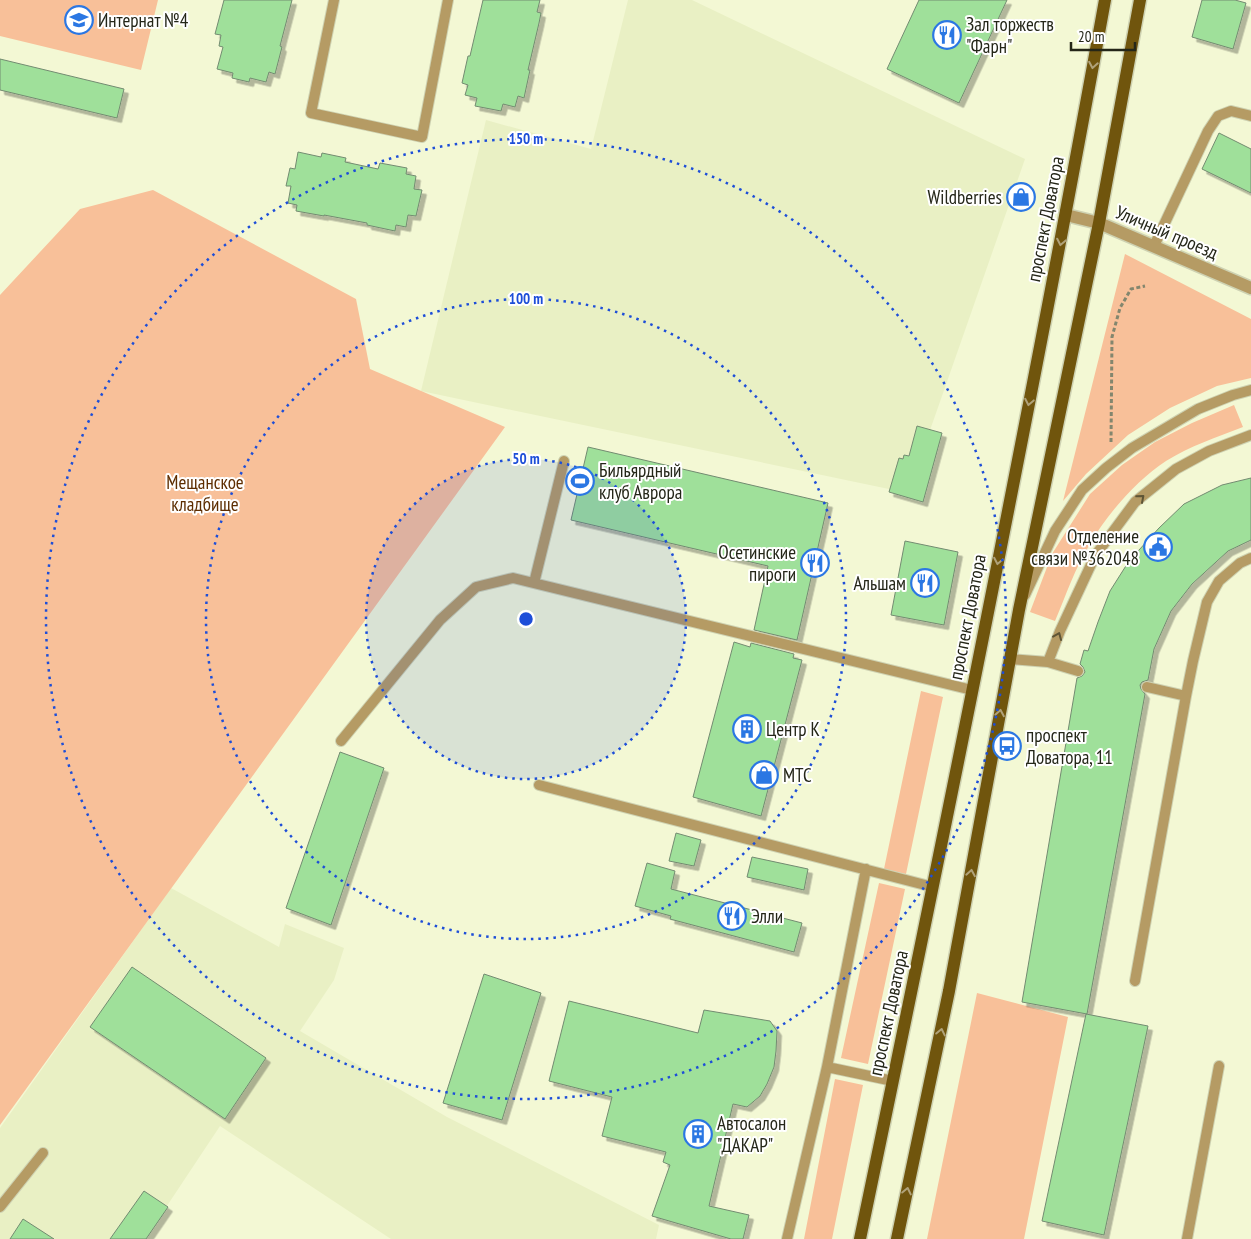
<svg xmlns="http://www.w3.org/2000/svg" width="1251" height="1239" font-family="'PT Sans Narrow',sans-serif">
<defs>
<filter id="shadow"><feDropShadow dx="4.5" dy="4.5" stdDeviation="0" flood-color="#0004"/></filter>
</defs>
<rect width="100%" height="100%" fill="#f3f8d4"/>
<path fill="#e9f0c4" d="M628,0H692L1025,159L908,493L421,391L486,120L591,149Z
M171,888L279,947L285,924L344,948L334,980L300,1031L447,1117L659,1225L656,1239H391L220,1126L145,1239H0V1128Z"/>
<path fill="#f8c099" d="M0,0H158L141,70L0,36Z
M153,190L356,299L370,369L505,427L0,1125V295L80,209Z
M1125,254L1251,319V378L1217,386L1170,408L1128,435L1086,474L1063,501Z
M1234,405L1243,427C1217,437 1190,446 1166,461C1137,480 1107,514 1090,544C1075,568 1066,595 1055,621L1030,612L1052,554L1090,494L1122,465L1155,442L1192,423Z
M921,691L943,697L906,874L884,869Z
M879,883L905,889L868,1064L841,1058Z
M977,993L1068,1017L1024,1239H927Z
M835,1079L863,1085L832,1239H804Z"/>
<path fill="#9fe09a" stroke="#738b71" filter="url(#shadow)" d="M224,0H292L280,46L282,47L275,74L269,72L266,82L250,78L249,82L232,78L233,73L217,69L223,47L219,46L221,35L215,34Z
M483,0H540L537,12L541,13L539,23L528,70H530L524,98L518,96L515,107L503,104L501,111L475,106L477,98L465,95L468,85L462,83L468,56H470Z
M919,0H1007L959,103L887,69Z
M1202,0H1235L1246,3L1233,49L1192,37Z
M0,59L124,89L117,118L0,90Z
M1219,133L1251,149V193L1202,169Z
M298,152L321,157L322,153L346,158L345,162L378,169L380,163L407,168L406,174L416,176L414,189L422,190L416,216L408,215L406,227L396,225L395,231L367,225V223L324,215V216L296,211L297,205L288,203L291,186H286L290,168L295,169Z
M917,426L942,433L923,502L889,492L899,458L903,459L904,455L909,456Z
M588,447L828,503L797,640L754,630L768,566L571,520Z
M1251,478V540L1228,551L1192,584L1171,611L1154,649L1148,680L1142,682L1140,685L1141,689L1145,694L1087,1014L1022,1002L1077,678L1082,676L1085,672L1083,667L1080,664L1084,650L1088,651L1098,622L1110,591L1129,561L1159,528L1184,504L1222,485Z
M905,541L958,552L944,625L891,615Z
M734,642L750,647L751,643L794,654L793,658L802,660L761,816L693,797Z
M340,752L384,768L331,925L286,908Z
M676,833L701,840L694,866L669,861Z
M752,857L808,869L804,890L747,877Z
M647,863L675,871L671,889L802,923L794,952L670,919L671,916L635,906Z
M132,967L266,1058L225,1119L90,1027Z
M484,974L541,993L502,1120L443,1103Z
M569,1001L698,1033L704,1010L770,1021L777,1031L776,1051L774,1067L767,1084L760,1096L747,1107L733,1104L709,1206L749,1215L743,1239H731L652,1216L670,1165L663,1162L666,1152L602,1136L612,1097L549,1081Z
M1086,1014L1148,1026L1104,1235L1042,1221Z
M144,1191L168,1207L146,1239H110Z
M23,1219L54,1239H10Z"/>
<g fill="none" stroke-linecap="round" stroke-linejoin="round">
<defs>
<path id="lane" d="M334,0L311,113L422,137L448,0
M1154,246L1208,131L1218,116L1231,111L1251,116
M534,583L564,461
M1025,595L1055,531L1082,490L1106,468L1132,448L1198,409L1233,395L1251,390
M1009,659L1048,662L1060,631L1095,556L1135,502L1176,469L1209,451L1251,435
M1048,662L1078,671
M1147,687L1186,696
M341,741L440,620L476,587L513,578L972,690
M539,785L933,887
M1135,981L1186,696L1193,661L1207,602L1219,581L1240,563L1251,558
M827,1067L866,869
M0,1207L43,1153
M787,1239L827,1067L893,1081
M1187,1239L1219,1066"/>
<path id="street" d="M1066,215L1099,223L1251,288"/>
<path id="primary" d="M860,1239C946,827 1030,414 1105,0
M897,1239L949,991L1019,610L1099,223L1140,0"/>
</defs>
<use href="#lane" stroke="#ced2b2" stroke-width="12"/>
<use href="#street" stroke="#ced2b2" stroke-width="15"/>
<use href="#primary" stroke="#ced2b2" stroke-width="15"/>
<path stroke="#83866e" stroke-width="3" stroke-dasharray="4 2.5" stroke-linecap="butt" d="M1111,442L1112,337L1120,308L1131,289L1145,286"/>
<use href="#lane" stroke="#b59b64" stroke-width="10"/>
<use href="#street" stroke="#b59b64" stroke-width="12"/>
<use href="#primary" stroke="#70550d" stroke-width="12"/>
</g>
<defs><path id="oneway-chevron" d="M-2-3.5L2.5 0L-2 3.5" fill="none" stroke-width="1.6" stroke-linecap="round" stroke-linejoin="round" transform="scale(1.25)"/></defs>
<g stroke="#b0a27a">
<use href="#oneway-chevron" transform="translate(1093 65) rotate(100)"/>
<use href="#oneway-chevron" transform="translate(1061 242) rotate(101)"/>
<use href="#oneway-chevron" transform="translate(1029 402) rotate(101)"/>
<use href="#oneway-chevron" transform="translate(998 561) rotate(101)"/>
<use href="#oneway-chevron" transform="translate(1000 713) rotate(-80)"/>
<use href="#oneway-chevron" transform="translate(971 873) rotate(-80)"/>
<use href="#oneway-chevron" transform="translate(941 1032) rotate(-78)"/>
<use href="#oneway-chevron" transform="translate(907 1191) rotate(-78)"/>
</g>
<g stroke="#5e5536">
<use href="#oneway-chevron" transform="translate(1141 498) rotate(-41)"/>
<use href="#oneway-chevron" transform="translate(1058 636) rotate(-67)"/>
</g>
<circle cx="526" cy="619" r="160" fill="#1d4ed8" fill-opacity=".12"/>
<g fill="none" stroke="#1d4ed8" stroke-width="2.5" stroke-dasharray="2.5 5">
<circle cx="526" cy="619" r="160"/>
<circle cx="526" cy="619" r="320"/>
<circle cx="526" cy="619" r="480"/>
</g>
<defs>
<symbol id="school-ring" viewBox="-11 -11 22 22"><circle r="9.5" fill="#fff" stroke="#2b77e3" stroke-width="1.5"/><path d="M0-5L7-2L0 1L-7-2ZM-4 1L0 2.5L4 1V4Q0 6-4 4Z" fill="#2b77e3"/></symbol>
<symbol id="restaurant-ring" viewBox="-11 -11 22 22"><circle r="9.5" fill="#fff" stroke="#2b77e3" stroke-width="1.5"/><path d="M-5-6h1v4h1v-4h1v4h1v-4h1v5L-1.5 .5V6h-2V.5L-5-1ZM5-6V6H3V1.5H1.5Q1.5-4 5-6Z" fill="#2b77e3"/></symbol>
<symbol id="shop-ring" viewBox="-11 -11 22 22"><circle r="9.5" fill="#fff" stroke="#2b77e3" stroke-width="1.5"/><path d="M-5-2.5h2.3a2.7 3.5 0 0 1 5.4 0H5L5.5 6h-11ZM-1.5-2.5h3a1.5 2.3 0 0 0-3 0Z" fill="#2b77e3"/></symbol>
<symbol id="stadium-ring" viewBox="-11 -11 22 22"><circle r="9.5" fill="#fff" stroke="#2b77e3" stroke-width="1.5"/><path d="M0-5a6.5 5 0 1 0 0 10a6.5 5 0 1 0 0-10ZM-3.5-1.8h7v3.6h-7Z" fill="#2b77e3"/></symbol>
<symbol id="civic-ring" viewBox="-11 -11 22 22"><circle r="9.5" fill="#fff" stroke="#2b77e3" stroke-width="1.5"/><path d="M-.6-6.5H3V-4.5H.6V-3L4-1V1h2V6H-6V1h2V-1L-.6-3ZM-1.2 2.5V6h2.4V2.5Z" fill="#2b77e3"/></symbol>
<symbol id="building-ring" viewBox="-11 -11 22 22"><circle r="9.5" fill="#fff" stroke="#2b77e3" stroke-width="1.5"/><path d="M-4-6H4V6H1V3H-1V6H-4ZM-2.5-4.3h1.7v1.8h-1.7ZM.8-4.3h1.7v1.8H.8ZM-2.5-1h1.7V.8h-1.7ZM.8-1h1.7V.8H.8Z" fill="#2b77e3"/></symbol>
<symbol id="bus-ring" viewBox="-11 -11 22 22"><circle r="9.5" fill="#fff" stroke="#2b77e3" stroke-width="1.5"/><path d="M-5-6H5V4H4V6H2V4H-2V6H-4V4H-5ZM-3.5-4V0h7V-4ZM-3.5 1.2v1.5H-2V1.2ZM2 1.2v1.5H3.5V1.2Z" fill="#2b77e3"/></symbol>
</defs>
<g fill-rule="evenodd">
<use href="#school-ring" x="63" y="4" width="32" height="32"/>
<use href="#restaurant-ring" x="931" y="19" width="32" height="32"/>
<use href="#shop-ring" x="1005" y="181" width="32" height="32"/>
<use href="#stadium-ring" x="564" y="465" width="32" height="32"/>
<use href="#civic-ring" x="1142" y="531" width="32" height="32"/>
<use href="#restaurant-ring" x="799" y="547" width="32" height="32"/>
<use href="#restaurant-ring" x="909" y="567" width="32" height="32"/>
<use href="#building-ring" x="731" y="713" width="32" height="32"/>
<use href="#bus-ring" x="991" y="730" width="32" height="32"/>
<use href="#shop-ring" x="748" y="759" width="32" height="32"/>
<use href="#restaurant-ring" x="716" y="900" width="32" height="32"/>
<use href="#building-ring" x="682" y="1118" width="32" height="32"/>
</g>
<g text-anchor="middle" stroke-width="4" stroke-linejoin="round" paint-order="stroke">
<g font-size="19" fill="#242618" stroke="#fff" text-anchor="start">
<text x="98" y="27">Интернат №4</text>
<text x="966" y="31">Зал торжеств<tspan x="966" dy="22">"Фарн"</tspan></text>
<text x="1002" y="204" text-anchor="end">Wildberries</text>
<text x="599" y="477">Бильярдный<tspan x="599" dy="22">клуб Аврора</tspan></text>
<text x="1139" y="543" text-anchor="end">Отделение<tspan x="1139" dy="22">связи №362048</tspan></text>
<text x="796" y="559" text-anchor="end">Осетинские<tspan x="796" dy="22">пироги</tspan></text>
<text x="906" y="590" text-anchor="end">Альшам</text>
<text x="766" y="736">Центр К</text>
<text x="1026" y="742">проспект<tspan x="1026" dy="22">Доватора, 11</tspan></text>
<text x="783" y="782">МТС</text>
<text x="751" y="923">Элли</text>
<text x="717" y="1130">Автосалон<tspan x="717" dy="22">"ДАКАР"</tspan></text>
</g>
<g font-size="19" fill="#242618" stroke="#fff">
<text transform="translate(1045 219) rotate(-79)" y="7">проспект Доватора</text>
<text transform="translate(1167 232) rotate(23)" y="7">Уличный проезд</text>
<text transform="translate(967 617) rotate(-79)" y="7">проспект Доватора</text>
<text transform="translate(888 1013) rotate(-78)" y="7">проспект Доватора</text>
</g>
<g font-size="19" fill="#5d2d00" stroke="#fff">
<text x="205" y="489">Мещанское<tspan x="205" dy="22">кладбище</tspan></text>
</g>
</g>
<circle cx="526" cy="619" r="8" fill="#1d4ed8" stroke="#fff" stroke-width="2.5"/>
<g font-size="15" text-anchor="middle" font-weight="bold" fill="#1d4ed8" stroke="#fff" stroke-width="4" stroke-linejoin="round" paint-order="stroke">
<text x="526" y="144">150 m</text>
<text x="526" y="304">100 m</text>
<text x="526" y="464">50 m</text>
</g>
<path d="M1071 42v8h64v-8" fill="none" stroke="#242618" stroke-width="2.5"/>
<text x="1078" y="42" font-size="15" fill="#242618" stroke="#ffffff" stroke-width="4" paint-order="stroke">20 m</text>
</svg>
